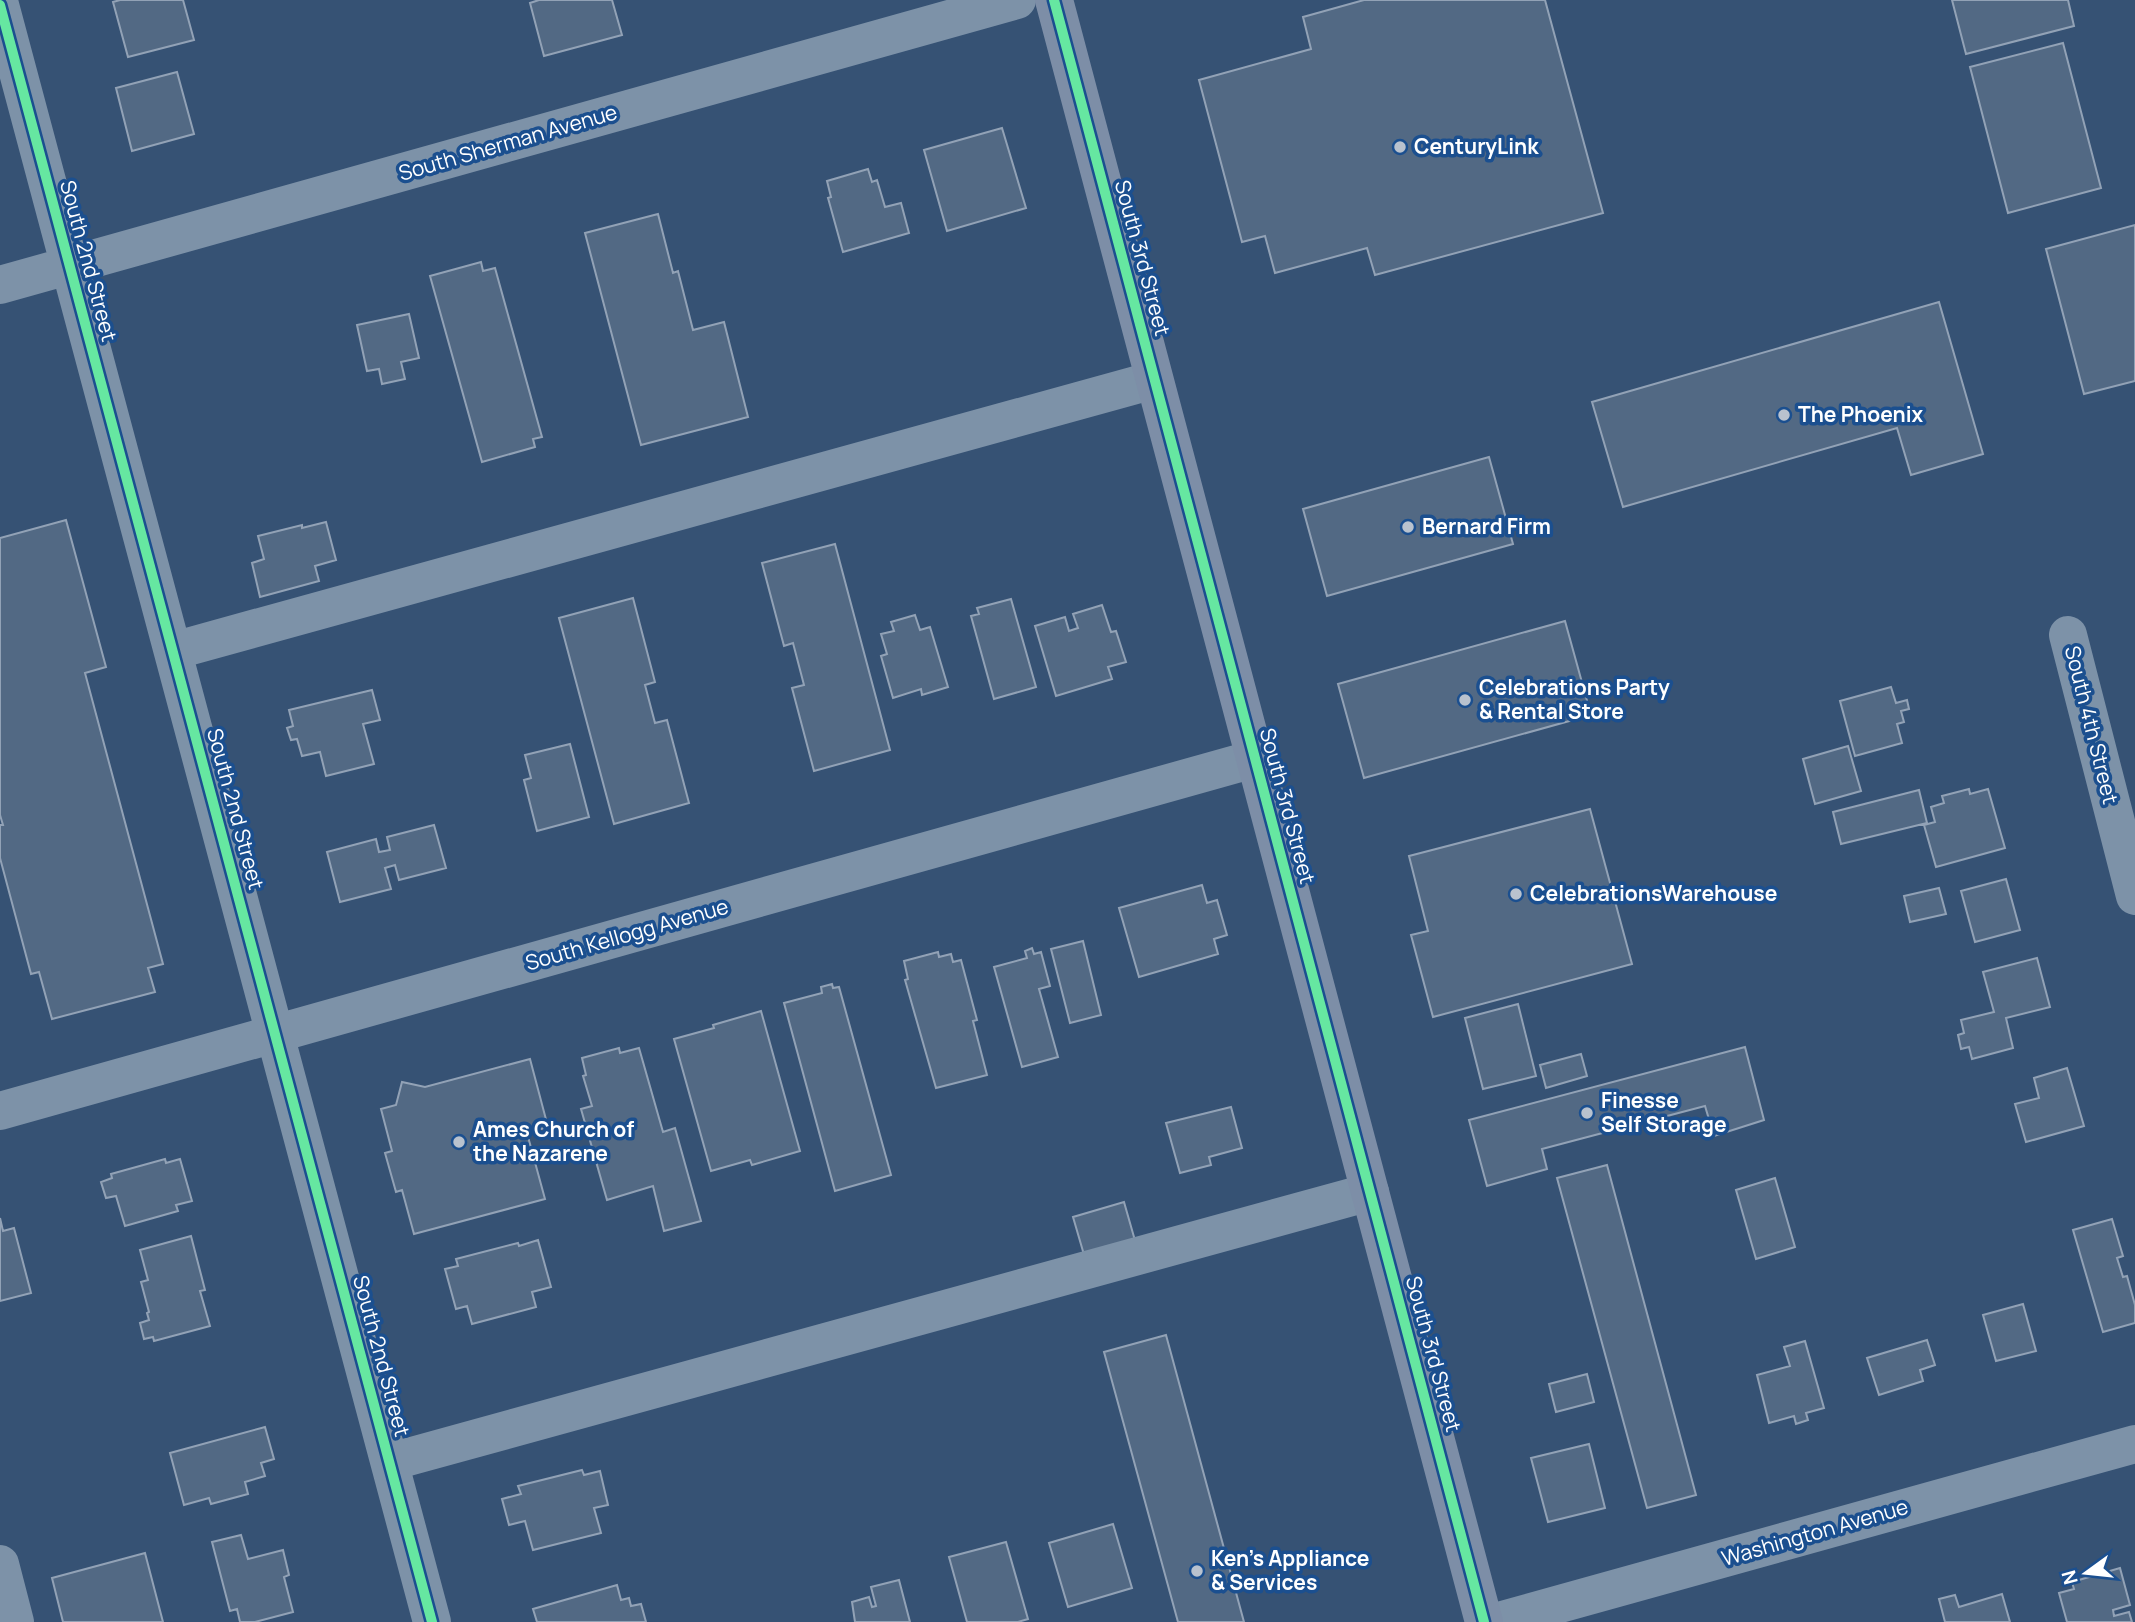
<svg xmlns="http://www.w3.org/2000/svg" width="2135" height="1622" font-family="Manrope,sans-serif">
<rect width="100%" height="100%" fill="#365274"/>
<path fill="#526984" stroke="#92a2b6" stroke-width="2" d="M120,0H183L194,40L128,57L113,2Z
M539,0H612L622,35L544,56L530,3Z
M1364,0H1545L1603,213L1375,275L1367,248L1275,273L1265,236L1242,242L1199,80L1311,49L1303,17Z
M1952,0H2068L2074,26L1966,54Z
M2063,43L2101,188L2008,213L1970,67Z
M177,72L194,134L132,151L116,88Z
M1002,128L1026,208L947,231L924,150Z
M868,169L872,182L877,180L885,207L901,203L909,233L843,252L828,198L831,197L827,181Z
M658,214L673,273L678,271L693,330L724,322L748,417L641,445L585,233Z
M2135,225V381L2084,394L2046,249Z
M481,262L483,271L495,268L542,437L533,439L535,447L482,462L430,276Z
M1939,302L1983,454L1911,475L1897,428L1623,507L1592,402Z
M409,314L419,358L401,362L405,379L382,384L379,369L367,371L357,325Z
M1489,457L1513,544L1327,596L1303,509Z
M66,520L106,667L85,673L163,964L148,968L155,992L52,1019L39,972L31,974L0,858V825H3L0,815V538Z
M326,522L336,560L315,566L319,581L260,597L252,563L264,559L258,536L302,525V528Z
M835,544L890,750L814,771L792,688L804,685L793,643L784,646L762,563Z
M633,598L655,682L645,685L655,723L667,720L689,803L614,824L559,618Z
M1011,599L1036,687L994,699L971,616L979,614L977,608Z
M1102,605L1111,632L1116,631L1126,662L1108,667L1112,679L1056,696L1035,626L1065,617L1069,631L1078,628L1073,614Z
M915,615L920,630L930,627L948,687L922,695L921,689L893,698L881,656L887,654L881,634L894,631L891,622Z
M1565,621L1591,715L1364,778L1338,684Z
M1891,687L1896,703L1907,700L1909,709L1901,711L1904,722L1897,724L1902,743L1855,756L1840,701Z
M372,690L380,720L363,724L374,764L326,776L320,752L302,756L297,739L291,740L287,728L293,726L289,710Z
M570,744L589,817L537,831L524,780L531,778L525,755Z
M1848,746L1861,791L1815,804L1803,759Z
M1969,789L1970,794L1988,789L2005,848L1936,867L1924,825L1935,822L1931,807L1944,803L1942,796Z
M1919,790L1927,823L1841,844L1833,812Z
M1590,809L1632,964L1433,1017L1411,935L1428,931L1409,856Z
M434,825L446,868L399,880L395,865L385,868L391,889L340,902L327,852L376,839L379,852L390,850L387,837Z
M2006,879L2020,930L1975,942L1961,891Z
M1202,885L1207,903L1217,900L1227,935L1214,939L1218,954L1139,977L1119,908Z
M1939,888L1946,914L1910,922L1904,896Z
M1083,941L1101,1015L1070,1023L1051,949Z
M1032,948L1034,954L1041,952L1050,986L1039,989L1058,1057L1022,1067L994,967L1027,958L1025,951Z
M938,952L939,957L951,954L953,962L961,960L977,1020L973,1021L987,1075L936,1088L905,980L908,979L904,961Z
M2037,958L2050,1007L2006,1018L2013,1048L1972,1059L1969,1047L1961,1049L1958,1035L1964,1033L1961,1020L1994,1012L1983,972Z
M832,984L833,988L839,987L891,1175L835,1191L784,1003L822,993L821,987Z
M1518,1004L1536,1076L1483,1089L1465,1018Z
M761,1011L800,1151L752,1165L750,1160L711,1171L674,1039L714,1028L713,1025Z
M1745,1047L1764,1120L1714,1136L1705,1106L1542,1149L1547,1169L1487,1186L1469,1120Z
M619,1048L620,1053L639,1048L663,1132L675,1128L701,1221L664,1231L653,1186L607,1200L581,1109L592,1106L583,1076L586,1075L582,1058Z
M1581,1054L1587,1076L1546,1088L1540,1065Z
M530,1059L548,1127L527,1133L545,1199L414,1234L402,1190L396,1192L385,1153L392,1151L381,1109L396,1105L402,1082L425,1087Z
M2067,1068L2084,1126L2026,1142L2015,1104L2039,1098L2034,1078Z
M1231,1107L1242,1148L1209,1157L1211,1165L1180,1173L1166,1123Z
M165,1159L166,1163L180,1159L192,1201L176,1205L178,1211L125,1226L116,1196L106,1198L101,1182L112,1178L111,1174Z
M1607,1165L1696,1495L1647,1508L1557,1178Z
M1775,1178L1795,1247L1756,1259L1736,1190Z
M1124,1202L1138,1251L1087,1265L1073,1217Z
M0,1218L3,1231L14,1228L31,1293L0,1301Z
M2112,1219L2123,1256L2117,1258L2123,1277L2127,1276L2135,1305V1323L2103,1332L2073,1230Z
M191,1236L205,1290L200,1291L210,1326L154,1341L153,1337L144,1339L140,1323L149,1320L147,1313L149,1312L141,1282L148,1280L140,1250Z
M538,1240L551,1287L532,1292L536,1307L472,1324L467,1306L456,1309L445,1269L458,1266L456,1259L518,1243L519,1246Z
M2023,1304L2036,1351L1996,1361L1983,1315Z
M1166,1335L1244,1622H1178L1104,1352Z
M1927,1340L1935,1365L1920,1370L1923,1381L1879,1395L1867,1358Z
M1805,1341L1824,1408L1806,1413L1808,1420L1796,1424L1794,1416L1769,1423L1757,1375L1790,1366L1784,1347Z
M1587,1374L1594,1402L1556,1412L1549,1384Z
M265,1427L274,1459L261,1463L265,1476L245,1482L248,1494L211,1504L209,1498L184,1505L170,1453Z
M1589,1444L1605,1508L1548,1522L1531,1458Z
M582,1470L584,1475L600,1471L608,1505L594,1508L601,1533L533,1550L525,1521L509,1525L502,1499L521,1494L518,1486Z
M1113,1524L1132,1588L1068,1607L1049,1543Z
M241,1535L248,1559L283,1550L289,1575L284,1577L293,1612L255,1622H240L237,1609L230,1611L212,1542Z
M1006,1542L1028,1619L1018,1622H967L949,1557Z
M145,1553L163,1622H63L52,1578Z
M2120,1568L2130,1605L2113,1610L2114,1616L2129,1612L2132,1622H2067L2059,1593L2074,1589L2072,1582Z
M899,1580L910,1622H855L852,1602L869,1597L872,1607L876,1606L871,1587Z
M617,1585L621,1600L629,1598L631,1606L641,1604L646,1622H537L533,1609Z
M2002,1594L2010,1622H1945L1939,1599L1955,1595L1959,1607Z"/>
<g fill="none" stroke-linecap="round" stroke-linejoin="round">
<path stroke="#7d92a8" stroke-width="38" d="M0,5L432,1622
M0,285L1017,0
M2068,635L2135,896
M173,651L1154,380
M0,1111L1254,759
M390,1462L1370,1192
M0,1564L15,1622
M1495,1622L2135,1444"/>
<path stroke="#7d8ea7" stroke-width="38" d="M1054,0L1484,1622"/>
<defs>
<path id="cycleway" d="M1054,0L1484,1622
M0,5L432,1622"/>
</defs>
<use href="#cycleway" stroke="#1b4f8f" stroke-width="15"/>
<use href="#cycleway" stroke="#66e7a1" stroke-width="10"/>
</g>
<g fill="#b9c2ce" stroke="#1b4f8f" stroke-width="2.5">
<circle cx="1400" cy="147" r="7"/>
<circle cx="1784" cy="415" r="7"/>
<circle cx="1408" cy="527" r="7"/>
<circle cx="1465" cy="700" r="7"/>
<circle cx="1516" cy="894" r="7"/>
<circle cx="1587" cy="1113" r="7"/>
<circle cx="459" cy="1142" r="7"/>
<circle cx="1197" cy="1571" r="7"/>
</g>
<g text-anchor="middle" stroke-width="7" stroke-linejoin="round" paint-order="stroke">
<g font-size="21" fill="#fff" stroke="#1b4f8f">
<text transform="translate(508 143) rotate(-16)" y="7">South Sherman Avenue</text>
<text transform="translate(1142 258) rotate(75)" y="7">South 3rd Street</text>
<text transform="translate(88 261) rotate(75)" y="7">South 2nd Street</text>
<text transform="translate(2091 725) rotate(76)" y="7">South 4th Street</text>
<text transform="translate(1287 806) rotate(75)" y="7">South 3rd Street</text>
<text transform="translate(235 809) rotate(75)" y="7">South 2nd Street</text>
<text transform="translate(627 935) rotate(-16)" y="7">South Kellogg Avenue</text>
<text transform="translate(1433 1354) rotate(75)" y="7">South 3rd Street</text>
<text transform="translate(381 1356) rotate(75)" y="7">South 2nd Street</text>
<text transform="translate(1815 1533) rotate(-16)" y="7">Washington Avenue</text>
</g>
<g font-size="21" font-weight="bold" fill="#fff" stroke="#1b4f8f" text-anchor="start">
<text x="1414" y="154">CenturyLink</text>
<text x="1798" y="422">The Phoenix</text>
<text x="1422" y="534">Bernard Firm</text>
<text x="1479" y="695">Celebrations Party<tspan x="1479" dy="24">&amp; Rental Store</tspan></text>
<text x="1530" y="901">CelebrationsWarehouse</text>
<text x="1601" y="1108">Finesse<tspan x="1601" dy="24">Self Storage</tspan></text>
<text x="473" y="1137">Ames Church of<tspan x="473" dy="24">the Nazarene</tspan></text>
<text x="1211" y="1566">Ken's Appliance<tspan x="1211" dy="24">&amp; Services</tspan></text>
</g>
</g>
<g transform="translate(2086 1573) rotate(255)" stroke="#1b4f8f" stroke-width="5" paint-order="stroke">
<path d="M0-5L12 26L0 18L-12 26Z" fill="#ffffff"/>
<text y="-10" font-size="19" font-weight="bold" text-anchor="middle" fill="#ffffff">N</text>
</g>
</svg>
